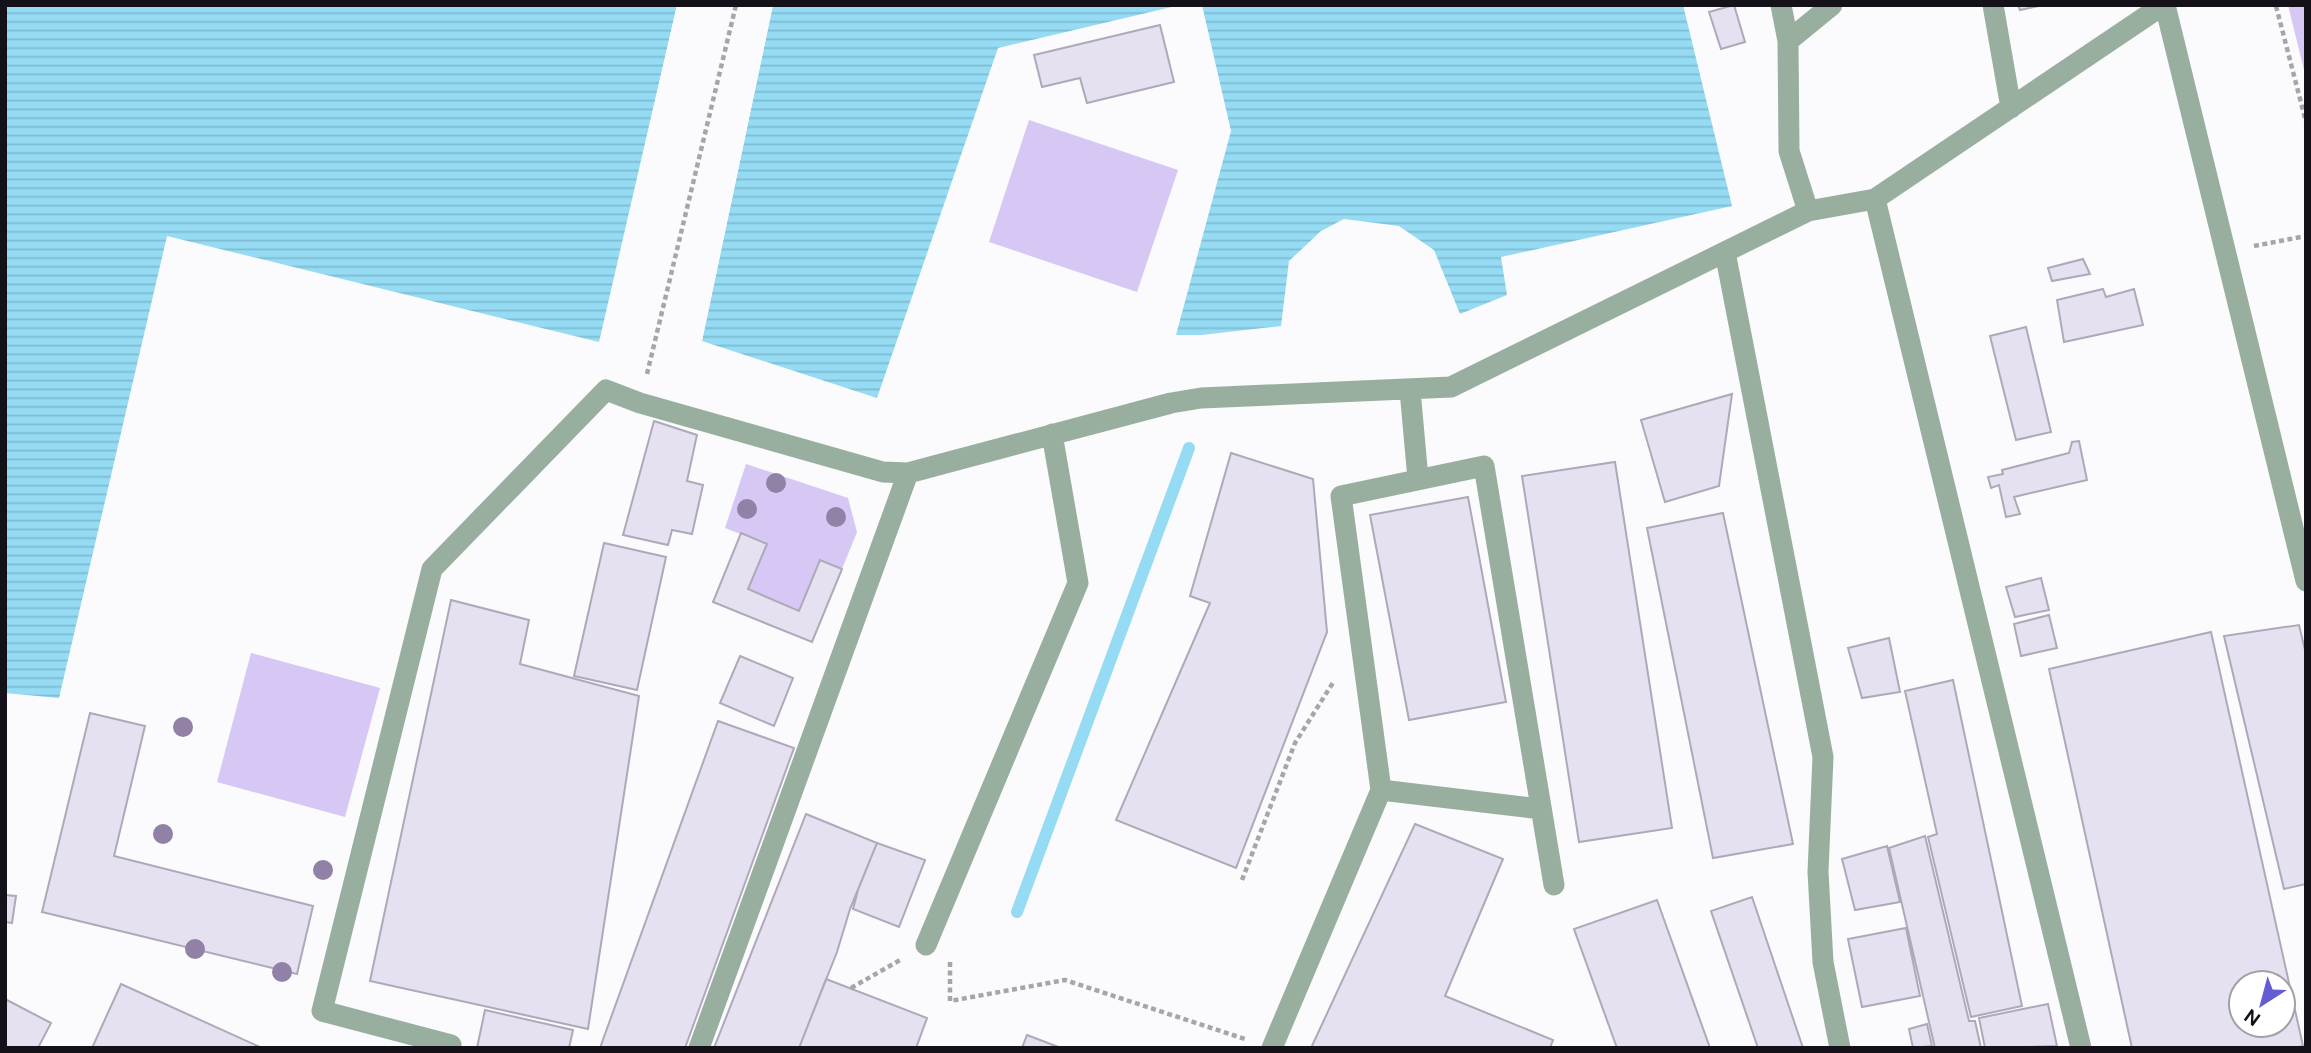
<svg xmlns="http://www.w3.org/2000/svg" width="2311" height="1053" font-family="'DM Sans',sans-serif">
<defs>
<pattern id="water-rules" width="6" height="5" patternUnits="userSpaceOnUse" patternTransform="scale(1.75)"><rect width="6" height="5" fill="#94dbf3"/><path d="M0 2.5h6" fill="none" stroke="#7fbbd0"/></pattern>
</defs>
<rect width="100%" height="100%" fill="#fbfafd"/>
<path fill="#d6c7f5" d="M2288,5H2306V78Z
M1029,120L1178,170L1137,292L989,242Z
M746,464L848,498L857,532L842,569L820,560L799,610L748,589L766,544L725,528Z
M251,653L380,688L345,817L217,782Z"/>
<path fill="url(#water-rules)" d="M5,5H677L599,342L167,236L59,698L5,693Z
M773,5H1180L998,48L877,398L702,341Z
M1202,5H1683L1732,206L1501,257L1507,295L1460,314L1434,250L1399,226L1344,219L1321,231L1289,261L1281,326L1201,335H1176L1231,131Z"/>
<path fill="#fbfafd" d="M677,5L680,6L603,342H600Z
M769,5H773L702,341H698Z"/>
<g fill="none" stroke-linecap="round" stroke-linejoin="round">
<path stroke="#94dbf3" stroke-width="12" d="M1017,912L1189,448"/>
</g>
<path fill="#e6e1f1" stroke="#aea9b8" stroke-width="2" fill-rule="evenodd" d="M1734,5L1745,42L1721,49L1709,12Z
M2018,5H2043L2020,10Z
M1160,25L1174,82L1087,103L1080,78L1042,87L1034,55Z
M2083,259L2090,274L2052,281L2048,268Z
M2103,289L2106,297L2134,289L2143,325L2064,342L2057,300Z
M2026,327L2051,432L2016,440L1990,336Z
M1732,394L1719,486L1665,502L1641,420Z
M654,421L697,435L687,481L703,485L692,534L672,530L668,545L623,535Z
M2079,441L2087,480L2014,497L2020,514L2006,517L1999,485L1991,488L1988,477L2003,474L2002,470L2069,453L2072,442Z
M1231,453L1313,479L1327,632L1236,868L1116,820L1210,603L1190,596Z
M1615,462L1672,828L1579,842L1522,476Z
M1468,497L1506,702L1409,720L1370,515Z
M1723,513L1793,844L1713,858L1647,528Z
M741,533L767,544L748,589L799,611L820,560L842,569L812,642L713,602Z
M604,543L666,557L637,690L574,676Z
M2041,578L2049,610L2015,617L2006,587Z
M451,600L529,620L520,664L639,696L588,1029L370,981Z
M2049,615L2057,648L2021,656L2014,624Z
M2299,625L2306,654V884L2284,889L2224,636Z
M2211,632L2303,1046L2293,1048H2132L2049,669ZM2241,983H2283V1025H2241Z
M1889,638L1900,692L1862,698L1848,648Z
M740,656L793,678L774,726L720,703Z
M1953,680L2022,1006L1971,1017L1928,837L1937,834L1905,691Z
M90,713L145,726L114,856L313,906L297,974L42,912Z
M718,721L794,748L685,1048H600Z
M806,814L877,843L850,909L837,952L799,1048H714Z
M1415,824L1503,859L1445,996L1553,1040L1550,1048H1311Z
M1925,836L1969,1021H1975L1981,1048H1935L1889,848Z
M877,843L925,860L899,927L853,909L858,890Z
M1887,846L1900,902L1855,910L1842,859Z
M5,895L16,896L12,923L5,922Z
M1752,897L1803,1048H1758L1711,911Z
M1657,900L1710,1048H1617L1574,929Z
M1906,928L1920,996L1862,1007L1848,939Z
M826,979L927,1018L916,1048H799Z
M121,984L262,1048H92Z
M5,999L51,1023L38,1048H5Z
M2048,1004L2057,1046L1985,1048L1979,1018Z
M485,1010L573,1030L569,1048H477Z
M1927,1024L1932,1046L1913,1048L1909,1029Z
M1027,1035L1061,1048H1022Z"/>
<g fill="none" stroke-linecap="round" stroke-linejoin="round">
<path stroke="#a6a5a9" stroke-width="4.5" stroke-dasharray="5 3.5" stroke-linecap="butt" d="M2276,6L2306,122
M2254,246L2306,236
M647,374L736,5
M1242,880L1295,743L1334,681
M950,962V1001L1065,980L1245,1039
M851,988L902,959"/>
<path stroke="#98af9f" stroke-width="21" d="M1781,5L1788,41
M1993,5L2011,108
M2165,5L2306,581
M1875,199L2081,1048
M1808,211L1789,151L1788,41L1832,5
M1725,252L1823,757L1818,872L1823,962L1840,1048
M1410,390L1418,479
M1381,790L1541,809
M926,945L1078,583L1052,434
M451,1048V1045L322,1011L432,569L606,390L640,403L883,472L908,473L1171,403L1201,398L1451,387L1808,211L1875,199L2163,5
M699,1048L908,473
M1272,1048L1381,790L1341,496L1484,466L1554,885"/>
</g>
<g fill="#9181a6">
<circle cx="776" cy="483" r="10"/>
<circle cx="747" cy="509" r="10"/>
<circle cx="836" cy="517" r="10"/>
<circle cx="183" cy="727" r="10"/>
<circle cx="163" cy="834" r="10"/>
<circle cx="323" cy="870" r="10"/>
<circle cx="195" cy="949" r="10"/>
<circle cx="282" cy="972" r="10"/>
</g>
<rect width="2311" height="1053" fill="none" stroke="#141218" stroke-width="14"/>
<g transform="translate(2262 1004) rotate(216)"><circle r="33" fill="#ffffff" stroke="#a1a0a3" stroke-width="2"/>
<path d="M0-5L12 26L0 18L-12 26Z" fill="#655cd5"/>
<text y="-10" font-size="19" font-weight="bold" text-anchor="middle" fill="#141218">N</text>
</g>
</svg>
